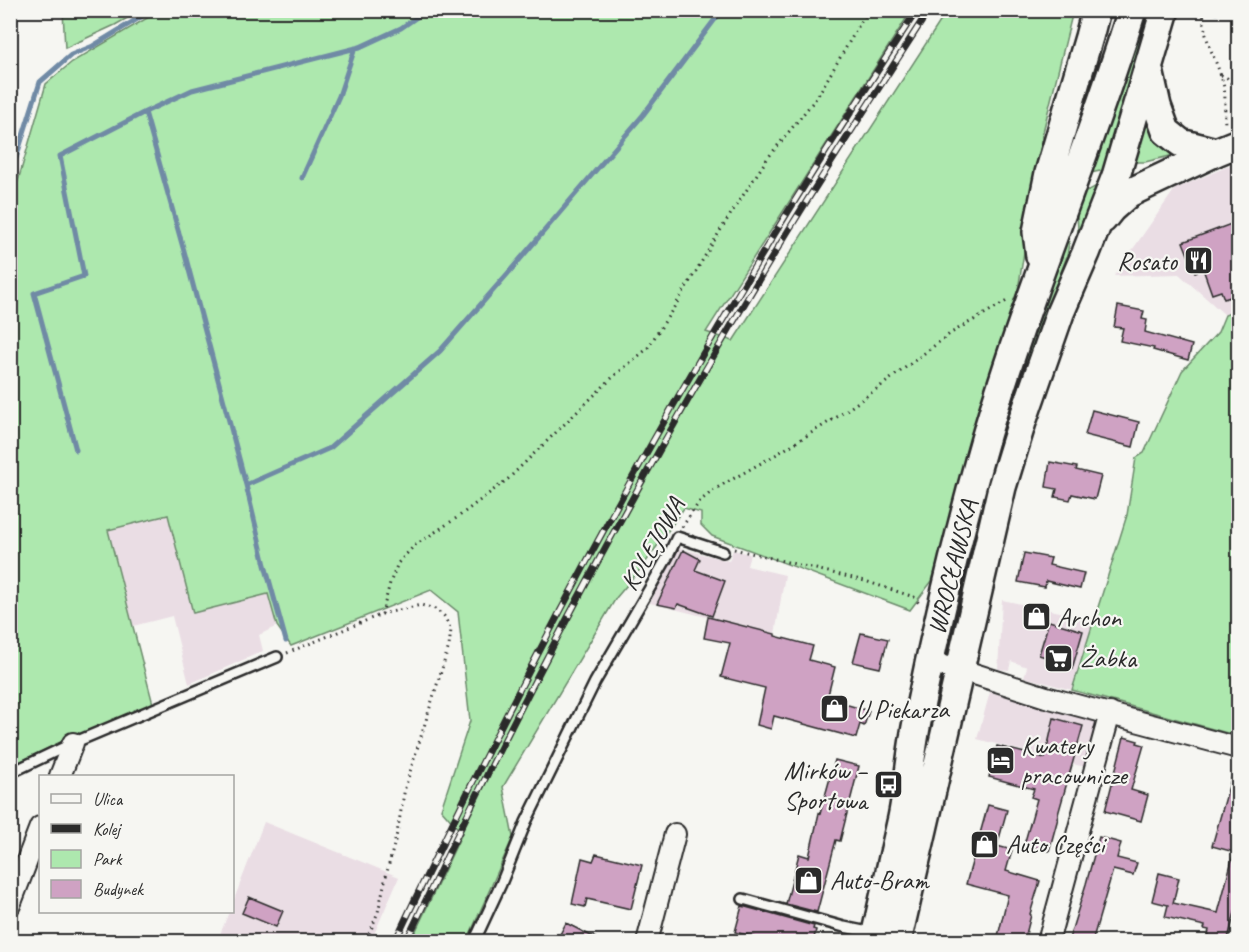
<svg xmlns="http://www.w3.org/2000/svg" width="1249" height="952" font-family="Caveat,sans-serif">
<rect width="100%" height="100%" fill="#f6f6f2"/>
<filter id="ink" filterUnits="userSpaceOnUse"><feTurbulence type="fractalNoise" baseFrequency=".0167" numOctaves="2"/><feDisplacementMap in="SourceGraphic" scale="12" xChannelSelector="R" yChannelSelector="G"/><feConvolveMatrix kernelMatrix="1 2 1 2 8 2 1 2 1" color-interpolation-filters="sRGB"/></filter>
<g filter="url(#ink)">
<path fill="#eadde4" d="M1238,162V310L1225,315L1179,274L1114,276L1175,189Z
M168,515L193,613L268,594L277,626L259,635L263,651L189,684L172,616L133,626L107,530Z
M679,548L729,561L733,550L750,554L747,566L785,575L775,634L650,603Z
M1002,600L1094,619L1072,690L1024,677L1027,667L1011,661L1009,670L998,669Z
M990,692L1098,722L1085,767L977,739Z
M264,822L399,877L371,941L217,942L229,912H232L233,902Z"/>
<path fill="#ade8ae" stroke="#6c8a6c" stroke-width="1.5" d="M63,11V10L140,11L115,25L65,48Z
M159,11H911L706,332L733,341L947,11H1073L1043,132L1018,290L932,581L910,610L712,536L701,525V513L684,508L643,566L616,598L503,787L513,837L467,941H411L462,833L441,809L470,721L458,612L431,590L291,646L277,626L268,594L193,613L168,515L108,530L153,704L49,748L11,766V205L46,84L72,62Z
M1143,11H1153L1105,170L1090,173Z
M1147,110L1178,154L1145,162H1133Z
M1095,187H1098L1078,239C1079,230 1075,205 1078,199C1082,193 1089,190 1095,187Z
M1068,234L1069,243L1067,256L1027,363L1020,361Z
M1238,310V736L1072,690L1127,515L1136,458L1144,453L1182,371L1218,332L1225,315Z"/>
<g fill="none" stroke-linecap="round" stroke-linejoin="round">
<path stroke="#6f8aa5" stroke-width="5" d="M1216,12V10
M10,177L40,82L71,55L93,46L152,10
M302,178L339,96L355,48
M76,450L34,293L84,276L60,156L145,112
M246,485L330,448L440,351L510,271L643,115L722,10
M286,641L265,565L246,485L184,251L145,112L192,90L360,47L401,28L427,10"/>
</g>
<path fill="#cfa2c3" stroke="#2b2b2b" stroke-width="1.5" d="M1239,221V294L1224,299L1221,291L1212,294L1203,269L1195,272L1183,242Z
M1118,306L1144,311L1142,319L1147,320L1145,332L1192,345L1188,360L1153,350L1154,348L1120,341L1123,328L1114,327Z
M1092,410L1139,422L1133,447L1085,435Z
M1050,462L1077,467L1076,470L1101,476L1095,499L1072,494L1070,500L1055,497L1057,489L1046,487Z
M683,550L700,559L695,570L725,581L712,616L678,604L676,608L657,604Z
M1024,553L1051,558L1049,565L1084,573L1080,589L1046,581L1045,587L1018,582Z
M708,617L775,634V636L813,646L809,660L835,667L827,699L869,711L864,726L860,724L856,738L774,716L771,729L757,725L765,688L721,677L730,643L704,638Z
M1049,621L1083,631L1072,669L1048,662L1049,658L1039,655Z
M861,633L888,639L880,668L853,662Z
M1054,718L1083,726L1057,818H1058L1049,851L1024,845L1037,799L1031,797L1034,789L989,777L997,746L1045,758Z
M1124,737L1138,741L1137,743L1144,745L1131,790L1148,795L1141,821L1105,811Z
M835,760L859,766L840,841L836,840L817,912L786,904L799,854L809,857L819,813L820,814Z
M1235,765L1239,766V898L1227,942H1206L1209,930L1204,929L1205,926L1165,917L1168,905L1152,901L1159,873L1179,878L1173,903L1218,913L1234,852L1212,846Z
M988,805L1007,810L997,846L1012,850L1006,871L1040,881L1030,914L1031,915L1024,942L998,936L1008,895L966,884Z
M1099,837L1121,843L1117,858L1137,863L1133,875L1113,870L1092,942H1068L1086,884Z
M596,854L642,865L631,909L587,899L585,907L572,904L582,858L593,861Z
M249,897L283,911L276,927L242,913Z
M742,906L814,926L813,929L816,930L813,942H773L735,932Z
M566,923L603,942H556Z"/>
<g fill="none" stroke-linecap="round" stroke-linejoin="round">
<defs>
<path id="lane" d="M10,773L73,743L277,657
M743,899L844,927L873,933
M474,942L501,884L526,822L595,682L651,586L668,556L677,537L723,552"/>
<path id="street" d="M929,663L959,669L1046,697L1238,748
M60,776L73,743
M10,905L40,827
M647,942L675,834
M1048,942L1110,713"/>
<path id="secondary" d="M1149,70L1157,106L1166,131L1181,143L1216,152
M1103,219L1111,209L1129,193L1216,152L1238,143
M1040,256L1037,232L1049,173L1089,37L1096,10
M874,942C883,900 893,859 902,818C909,783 911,747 919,712C936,627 957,541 980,457C1022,305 1086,161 1132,10
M897,942L1002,487L1022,422L1060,313L1086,253L1116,176L1165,10"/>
</defs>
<use href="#lane" stroke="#2b2b2b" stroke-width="14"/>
<use href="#street" stroke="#2b2b2b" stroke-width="24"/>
<use href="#secondary" stroke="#2b2b2b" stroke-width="32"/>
<path stroke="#2b2b2b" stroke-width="3" stroke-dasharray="1.5 4.5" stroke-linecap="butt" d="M1204,10C1201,40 1219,61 1224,88C1226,100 1224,113 1225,125
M1221,75L1227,78L1238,91
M682,527L700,501L715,489L777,454L837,417L885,383L951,333L1007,301
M734,549L865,581L914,597L921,606
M382,614L390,583L398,563L414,546L458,517L508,479L614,376L647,349L678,301L723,226L767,159L817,97L868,10
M287,653L382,614L421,605L435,609L444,616L451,630L449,646L405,788L397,833L387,872L378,912L366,942"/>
<use href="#lane" stroke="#f6f6f2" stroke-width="9"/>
<use href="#street" stroke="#f6f6f2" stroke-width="20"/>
<use href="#secondary" stroke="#f6f6f2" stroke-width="27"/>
<defs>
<path id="rail" d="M395,942C416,896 439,851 461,806C545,635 636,466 734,301C792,203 854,106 917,10
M406,942C521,697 649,458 790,228C835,155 882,83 929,10"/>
</defs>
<use href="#rail" stroke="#2b2b2b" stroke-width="7"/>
<use href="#rail" stroke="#f6f6f2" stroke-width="4.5" stroke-dasharray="14" stroke-linecap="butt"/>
</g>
</g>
<defs>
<symbol id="restaurant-square" viewBox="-11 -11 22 22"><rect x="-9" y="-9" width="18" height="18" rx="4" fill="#2b2b2b" stroke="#f6f6f2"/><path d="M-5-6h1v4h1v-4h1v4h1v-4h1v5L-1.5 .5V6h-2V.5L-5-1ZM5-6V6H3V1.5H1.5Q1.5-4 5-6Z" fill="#fff"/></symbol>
<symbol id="shop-square" viewBox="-11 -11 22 22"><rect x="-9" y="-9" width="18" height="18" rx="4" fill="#2b2b2b" stroke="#f6f6f2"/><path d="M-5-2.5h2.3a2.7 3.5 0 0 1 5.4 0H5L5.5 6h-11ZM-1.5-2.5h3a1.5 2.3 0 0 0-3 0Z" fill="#fff"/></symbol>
<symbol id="supermarket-square" viewBox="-11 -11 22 22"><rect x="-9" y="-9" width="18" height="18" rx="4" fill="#2b2b2b" stroke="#f6f6f2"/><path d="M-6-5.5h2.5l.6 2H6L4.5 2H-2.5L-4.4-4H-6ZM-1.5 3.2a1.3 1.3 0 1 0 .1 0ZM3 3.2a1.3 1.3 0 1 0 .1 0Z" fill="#fff"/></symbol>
<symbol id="hotel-square" viewBox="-11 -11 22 22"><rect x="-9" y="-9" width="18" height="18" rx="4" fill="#2b2b2b" stroke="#f6f6f2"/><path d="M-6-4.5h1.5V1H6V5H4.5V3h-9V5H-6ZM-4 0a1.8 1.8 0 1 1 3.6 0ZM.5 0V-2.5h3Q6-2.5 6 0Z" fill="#fff"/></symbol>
<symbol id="bus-square" viewBox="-11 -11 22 22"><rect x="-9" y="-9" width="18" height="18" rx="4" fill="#2b2b2b" stroke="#f6f6f2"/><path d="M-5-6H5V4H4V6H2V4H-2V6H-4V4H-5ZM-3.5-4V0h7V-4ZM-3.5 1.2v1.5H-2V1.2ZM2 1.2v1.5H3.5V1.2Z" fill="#fff"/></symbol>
</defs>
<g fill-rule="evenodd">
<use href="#restaurant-square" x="1182" y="244" width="33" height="33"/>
<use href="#shop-square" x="1020" y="600" width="33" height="33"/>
<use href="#supermarket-square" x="1042" y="642" width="33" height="33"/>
<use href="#shop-square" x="818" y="692" width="33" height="33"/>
<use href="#hotel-square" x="984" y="744" width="33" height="33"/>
<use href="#bus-square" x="872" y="768" width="33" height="33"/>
<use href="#shop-square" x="968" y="828" width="33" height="33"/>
<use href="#shop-square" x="792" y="864" width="33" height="33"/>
</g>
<g text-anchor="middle" stroke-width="4.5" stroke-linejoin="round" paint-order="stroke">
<g font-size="26" fill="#2b2b2b" stroke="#f6f6f2" text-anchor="start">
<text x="1177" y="270" text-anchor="end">Rosato</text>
<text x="1057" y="626">Archon</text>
<text x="1080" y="667">Żabka</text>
<text x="855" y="718">U Piekarza</text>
<text x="1021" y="754">Kwatery<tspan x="1021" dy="30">pracownicze</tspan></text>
<text x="867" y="779" text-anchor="end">Mirków –<tspan x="867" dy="30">Sportowa</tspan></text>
<text x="1006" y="853">Auto Części</text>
<text x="830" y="889">Auto-Bram</text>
</g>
<g font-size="26" fill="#2b2b2b" stroke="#f6f6f2">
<text transform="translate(652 544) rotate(-60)" y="9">KOLEJOWA</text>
<text transform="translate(952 567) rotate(-76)" y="9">WROCŁAWSKA</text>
</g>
</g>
<rect width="1249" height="952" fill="none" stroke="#f6f6f2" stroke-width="36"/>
<rect x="18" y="18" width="1213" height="916" fill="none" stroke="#2b2b2b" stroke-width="2" filter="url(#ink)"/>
<rect x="39" y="775" width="195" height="138" fill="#f6f6f2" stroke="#a5a5a2" stroke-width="1.5"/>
<rect x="51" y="794" width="30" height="9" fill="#f6f6f2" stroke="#a5a5a2" stroke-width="1.5"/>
<text x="93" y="805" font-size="18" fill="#2b2b2b">Ulica</text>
<rect x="51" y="824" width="30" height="9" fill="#2b2b2b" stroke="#a5a5a2" stroke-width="1.5"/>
<text x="93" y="835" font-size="18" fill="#2b2b2b">Kolej</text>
<rect x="51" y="850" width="30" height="18" fill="#ade8ae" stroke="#a5a5a2" stroke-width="1.5"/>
<text x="93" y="865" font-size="18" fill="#2b2b2b">Park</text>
<rect x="51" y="880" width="30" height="18" fill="#cfa2c3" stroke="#a5a5a2" stroke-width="1.5"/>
<text x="93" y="895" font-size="18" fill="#2b2b2b">Budynek</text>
</svg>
